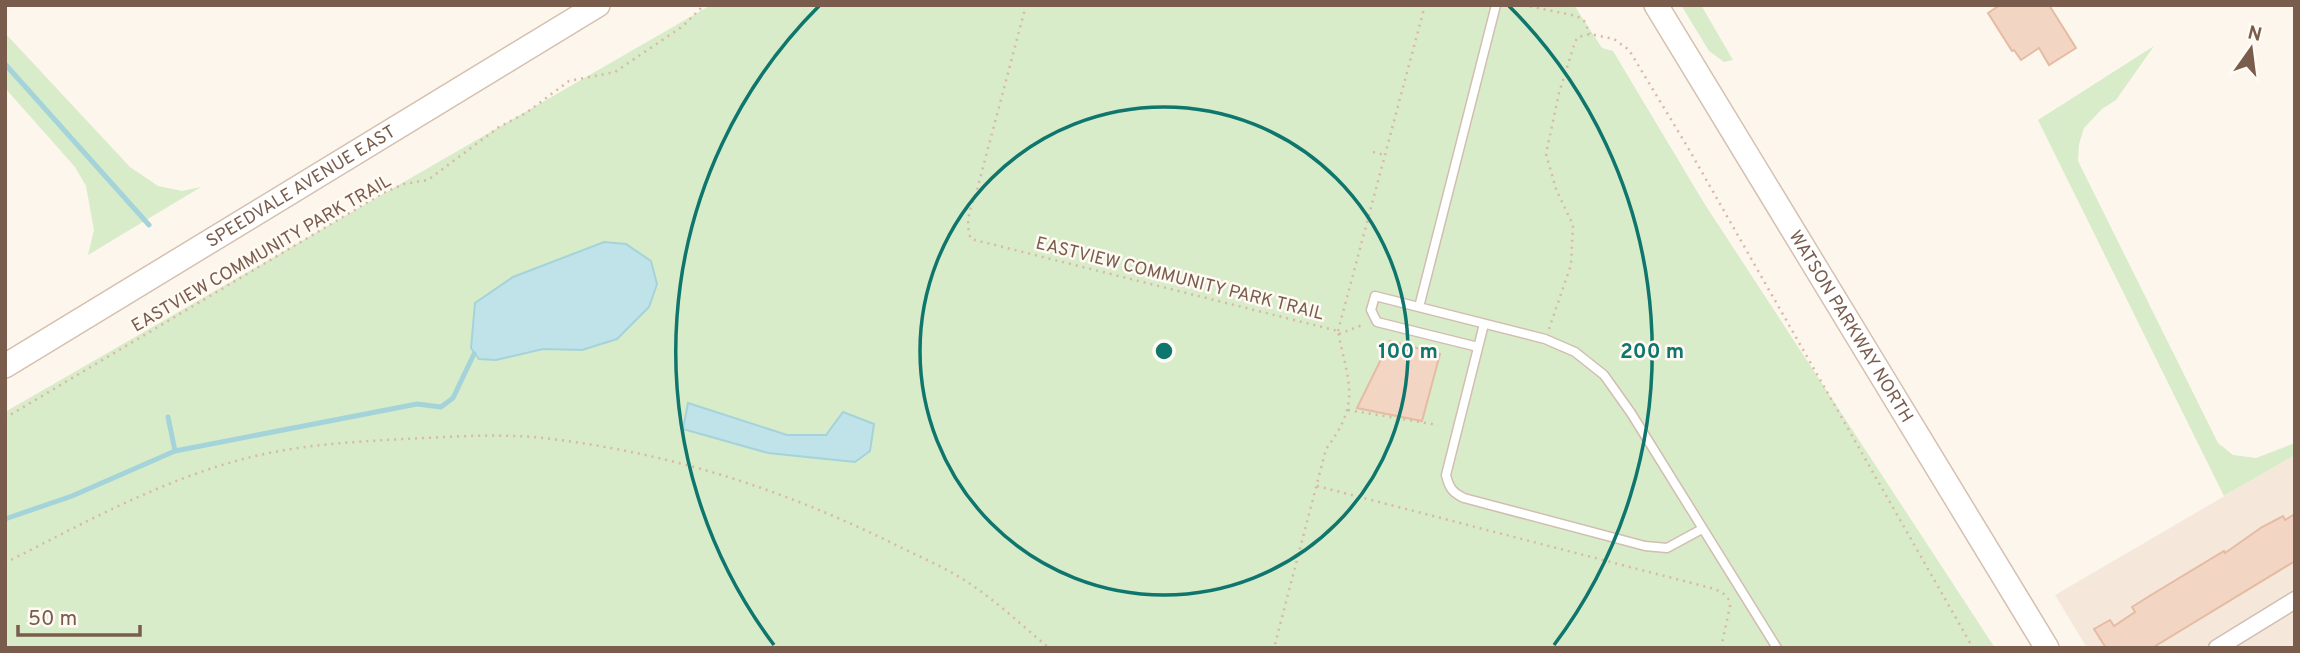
<svg xmlns="http://www.w3.org/2000/svg" width="2300" height="653" font-family="Overpass,sans-serif">
<rect width="100%" height="100%" fill="#fdf6ec"/>
<path fill="#f5e8da" d="M2295,455V648H2087L2055,595Z"/>
<path fill="#d8ecc9" d="M711,5H1574L1602,48L1613,51L1704,203L1995,648H5V412Z
M1681,5H1701L1733,60L1724,62L1709,51Z
M5,33L130,167L158,186L182,191L201,187L88,255L94,230L86,186L75,167L5,88Z
M2154,46L2116,100L2102,109L2084,128L2079,144L2078,161L2218,443L2233,455L2256,458L2295,443V455L2224,496L2038,120Z"/>
<path fill="#bfe3e8" stroke="#a5d3da" stroke-width="2" d="M604,242L626,244L651,261L657,284L649,307L617,339L582,350L543,349L496,360L479,359L471,348L475,303L513,277Z
M688,403L787,435H826L843,412L874,424L870,451L855,462L768,453L683,429Z"/>
<g fill="none" stroke-linecap="round" stroke-linejoin="round">
<path stroke="#a5d3da" stroke-width="5" d="M5,64L149,225
M175,451L417,404L441,407L453,398L474,354
M5,519L72,496L175,451L168,417"/>
</g>
<path fill="#f3d5c3" stroke="#e6bba3" stroke-width="2" d="M2000,5H2049L2076,48L2049,65L2039,48L2021,60L2014,50L2012,51L1988,13Z
M1390,341L1440,354L1422,421L1357,408Z
M2295,514V561L2152,648H2106L2094,629L2110,620L2114,626L2135,612L2132,607L2151,595L2224,551L2225,553L2262,527L2283,516L2285,520Z"/>
<g fill="none" stroke-linecap="round" stroke-linejoin="round">
<defs>
<path id="service" d="M1419,307L1496,5
M1484,324L1446,475C1449,488 1453,493 1464,498L1645,546L1667,548L1702,529
M1478,347L1377,322L1371,310L1375,296L1545,339L1575,352L1604,375L1631,413L1777,648"/>
<path id="minor" d="M2217,648L2295,600"/>
<g id="secondary">
<path id="s1" d="M1656,5L2047,648"/>
<path id="s2" d="M5,366L598,5"/>
</g>
</defs>
<use href="#service" stroke="#d1beb0" stroke-width="11"/>
<use href="#minor" stroke="#d1beb0" stroke-width="19"/>
<use href="#secondary" stroke="#d6c0b0" stroke-width="26"/>
<path stroke="#d9b8a5" stroke-width="2.5" stroke-dasharray="2 5" stroke-linecap="butt" d="M1026,5L977,190C971,207 964,221 971,239L1338,331C1348,384 1362,401 1326,449L1274,648
M1523,5L1577,16L1584,21L1590,34
M1373,152L1385,155
M1549,329L1571,265L1573,225L1556,189L1546,154L1559,93L1575,42L1578,37L1590,34L1614,39L1629,50L1687,146L1973,648
M1338,331L1425,5
M1339,334L1365,324
M1348,410L1438,425
M5,418L383,193L404,184L428,180L499,127L526,113L569,81L615,72L683,26L704,5
M1317,486L1715,589L1724,594L1730,601
M5,563C84,523 161,480 247,458C298,445 350,442 403,439C449,437 497,433 543,438C668,452 783,489 896,545C916,555 937,564 956,575C989,594 1019,623 1049,648
M1721,648L1731,601"/>
<use href="#service" stroke="#fff" stroke-width="8"/>
<use href="#minor" stroke="#fff" stroke-width="16"/>
<use href="#secondary" stroke="#fff" stroke-width="23"/>
</g>
<g fill="none" stroke="#0f766e" stroke-width="3.5">
<circle cx="1164" cy="351" r="244"/>
<path d="M774 645A488 488 0 0 1 819 6M1509 6A488 488 0 0 1 1554 645"/>
</g>
<g text-anchor="middle" stroke-width="5" stroke-linejoin="round" paint-order="stroke">
<g font-size="18" fill="#7a5c4d" stroke="#fffaf3">
<text dy="6" stroke="none"><textPath href="#s2" startOffset="346">SPEEDVALE AVENUE EAST</textPath></text>
<text transform="translate(261 253) rotate(-30)" y="6">EASTVIEW COMMUNITY PARK TRAIL</text>
<text transform="translate(1180 278) rotate(14)" y="6">EASTVIEW COMMUNITY PARK TRAIL</text>
<text dy="6" stroke="none"><textPath href="#s1" startOffset="376">WATSON PARKWAY NORTH</textPath></text>
</g>
</g>
<circle cx="1164" cy="351" r="10" fill="#0f766e" stroke="#fffaf3" stroke-width="3.5"/>
<g font-size="21" text-anchor="middle" font-weight="bold" fill="#0f766e" stroke="#fffaf3" stroke-width="5" stroke-linejoin="round" paint-order="stroke">
<text x="1408" y="358">100 m</text>
<text x="1652" y="358">200 m</text>
</g>
<rect width="2300" height="653" fill="none" stroke="#7a5c4d" stroke-width="14"/>
<g transform="translate(2251 49) rotate(14)" stroke="#fffaf3" stroke-width="5" paint-order="stroke">
<path d="M0-5L12 26L0 18L-12 26Z" fill="#7a5c4d"/>
<text y="-10" font-size="19" font-weight="bold" text-anchor="middle" fill="#7a5c4d">N</text>
</g>
<path d="M18 625v10h122v-10" fill="none" stroke="#7a5c4d" stroke-width="3.5"/>
<text x="28" y="625" font-size="21" fill="#7a5c4d" stroke="#fffaf3" stroke-width="5" paint-order="stroke">50 m</text>
</svg>
